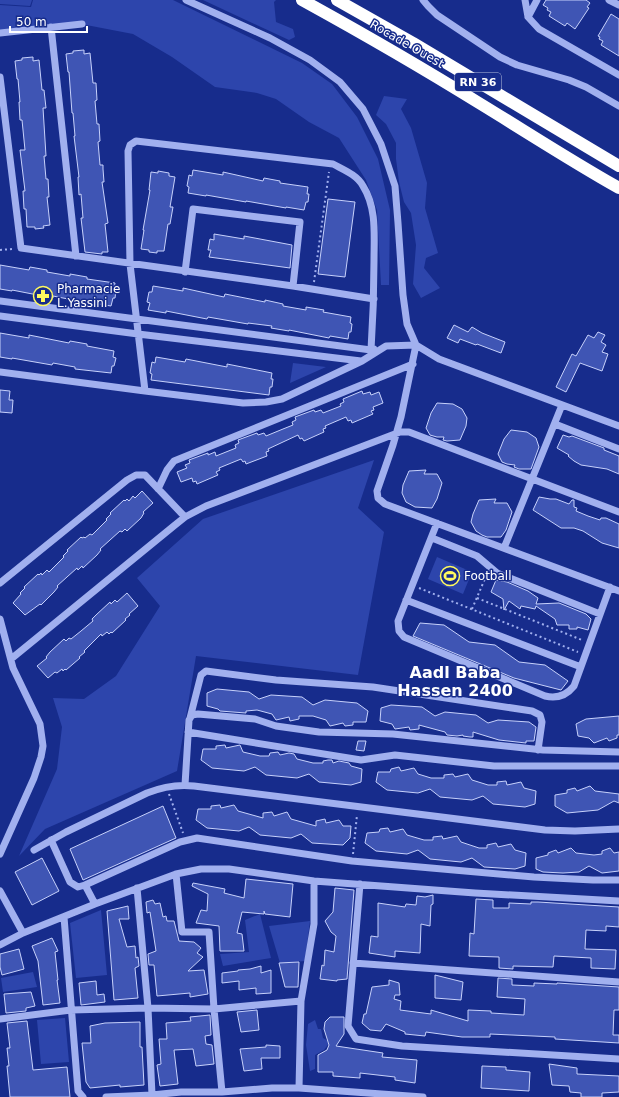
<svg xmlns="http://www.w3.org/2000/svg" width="619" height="1097" font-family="'DejaVu Sans',sans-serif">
<rect width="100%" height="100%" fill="#172c8c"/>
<path fill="#2d45ac" d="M0,0H32L30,6L0,4Z
M33,0H173L302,63L332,84L357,117L378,159L390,210L389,285H381L377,210L366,180L339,138L309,122L276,99L257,93L215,87L172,57L133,34L81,24L0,33V5L31,7Z
M203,0H276L274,2L276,22L293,29L295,37L289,40Z
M384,96L407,99L401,109L411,128L427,183L425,208L438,253L426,258L424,268L440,288L421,298L413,284L416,245L411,213L404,202L399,182L396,159V143L386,124L376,115Z
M293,363L326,367L290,383Z
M374,460L358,508L384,532L358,675L196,656L177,771L45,829L19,856L57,769L62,727L53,698L84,699L116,676L160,606L137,578L203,519Z
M437,557L472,572L463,594L428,579Z
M101,910L107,975L76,978L70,923Z
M260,914L271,958L223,966L220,954L249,952L245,920Z
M310,921L305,961L280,963L269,926Z
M33,972L37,987L3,992L1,978Z
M65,1018L69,1062L41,1064L37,1020Z
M315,1020L318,1029H321L323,1038L330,1042L324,1050L315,1055V1069L310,1071L306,1045L308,1024Z"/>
<path fill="#3f55b4" stroke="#c7d1fb" d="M546,0H586L590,3L587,7L589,8L575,29L567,23L565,26L549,16L551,12L547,10L548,8L543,5Z
M611,14L619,19V56L601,45L603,41L599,39L600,37L598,36Z
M84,50V54L90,53L93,83H96L97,100L95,101L97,124H99L100,141L98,142L100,165H103V169L104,182H102L108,223L105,224L108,252H102V254L85,252L81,218H83L81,194L79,195L78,177H79L74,136H75L73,113H72L69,72H68L66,54L73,53V51Z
M33,57V61L39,60L42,90H44L46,108H43L46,156H44L46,179H48L49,197H47L50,225L43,226L44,228L35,229V227H27L26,209H24L23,191H25L20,150H25L22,120H20L19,102H20L18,79H17L15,61L22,60V58Z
M193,170L223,175V172L263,181L264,178L280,181V183L308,187L307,194H309L308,202H306L304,210L286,207V208L246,201V202L206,195V196L188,193L189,187L187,186L189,175L192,176Z
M158,171L169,173V176L175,177L170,207H173L170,224H168L164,251H157V253L149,252V250L141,249L144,230H143L150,190H149L151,172L158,173Z
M328,199L355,202L345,277L318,274Z
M214,234L244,239V236L292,245L290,268L209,257L211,250H208L210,239L214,240Z
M0,265L29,270L30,267L47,270V272L70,276V274L87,277V279L115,283L114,290H116L115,298H113L111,306L93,303V304L53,296V298L12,290V291L0,289Z
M153,286L183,291V288L224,297L225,294L265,302V300L283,304V306L306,310V307L324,310L323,312L351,317L350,323L352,324L351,332H349L348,339L330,336L329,338L289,330V331L271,328L272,326L248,323V324L208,317L207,319L166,311V313L148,310L150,303L147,302L149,292H152Z
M454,325L468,332L472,327L482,333L505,342L501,353L477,344L476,345L460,339L458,343L447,338Z
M598,332L605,335L601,342L606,345L602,352L608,354L602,371L580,363L566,392L556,387L572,354L576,356L588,335L594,338Z
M0,333L29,338V335L69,343L70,341L87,344V346L114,351L113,357L116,358L114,366H112L111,373L75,369V367L53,363L52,365L12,358V359L0,357Z
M156,357L185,362L186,359L227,367V364L272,373L271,379H273L272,387H270L269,395L151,380L152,374L150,373L152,362L155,363Z
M0,390L10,391L9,400H13L12,413L0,412Z
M362,391L363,394L370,392L371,395L379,392L383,403L373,407L374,410L371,411L373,414L352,423L351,420L348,421L346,417L325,426L326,428L323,429L324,432L304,441L302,438L300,439L298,435L268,449L269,451L266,452L267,456L246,464L245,461L243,462L241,459L219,468L220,470L216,472L218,475L197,484L196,481L193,482L192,478L181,482L177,472L187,468L185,465L190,463L189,460L208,453V455L215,452L216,456L236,448L235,445L239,443L238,440L257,433L258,435L264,433L266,436L283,429L293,425L292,422L296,420L295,417L314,410L315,412L321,410L323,413L341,406L340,404L344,402L343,399Z
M437,403L453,404L462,409L467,418L466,426L460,440L447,441L443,440L444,437H437L430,435L426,428L431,413Z
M511,430L527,432L536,438L539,447L531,469H519L514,467L515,465L507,464L502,462L498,454L504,439Z
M563,435L569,437L572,436L604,448V450L619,456V474L607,469L581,465L574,461L568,456L569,455L557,448Z
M426,470L424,474H437L442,483L437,499L432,508L415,507L406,502L402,493L403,485L409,471Z
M142,491L153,503L143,512L144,513L141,518L127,531L125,529L122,532L120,531L100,549L101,550L97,555L83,568L82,566L78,570L77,568L57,586L58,587L54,592L41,605L40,604L25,615L13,603L21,594L20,593L25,588L24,587L38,574L39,575L41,573L42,575L47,570L49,572L64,557L63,556L68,551L67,550L81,537L82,538L84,537L85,538L90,534L92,535L107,520L106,519L111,514L110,513L124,500L125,501L127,499L129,501L133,496L135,498Z
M539,497L550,499H556L569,504L572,500H574V507L577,508L576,511L588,516L600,520L601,518H606L619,524V548L602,543L583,531L574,528H561L533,510Z
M496,499L494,503H507L512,512L506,530L501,537H487L482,535L476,531L471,522L473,514L479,500Z
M496,580L507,582L528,591L538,598L536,604L559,603L586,614L591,619L588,630L577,627V629H569V625H557L555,619L536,606L535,609L521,606L520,609L509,601L504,610L503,599L491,592Z
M127,593L138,606L129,614L130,615L125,619L126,620L112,633L111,632L109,634L107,632L102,636L101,634L84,651L85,652L79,657L80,658L66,670L65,669L63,671L62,669L57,673L55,672L48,678L37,666L47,658L46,657L50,652L64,639L66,641L69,638L71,639L81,631L93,621L92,619L96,615L110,602L111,604L115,600L117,602Z
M420,623L444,625L469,642L495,645L519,662L545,665L568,681L561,690L514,678L413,636Z
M217,689L249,692L259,699L271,695L302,697L313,705L325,700L357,703L368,711L366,722H353V725L345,726L343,723L330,726L326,720L313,716H299V719L290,721L289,717L276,720L272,714L257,710L246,711V713L220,711L218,709L207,706V693Z
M391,705L422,707L435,716L445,712L476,715L488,723L498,720L529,722L536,727L534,741H526V743L499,740L473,732V737H470L463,736V735L457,736L447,735L445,732L419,725V729L410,730L409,727L395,729L392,724L380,721L381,708Z
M619,716V735H617V738L609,741L607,738L594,743L589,738L578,736L576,724L586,719Z
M358,741H366L364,751L356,750Z
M225,745L226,748L240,745L243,752L260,756H269L270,753L278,752L280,755L289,753L294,754L297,759L313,763H323V761L328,760H332L333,763L339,761L349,763L351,766L362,769L361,782L351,785L319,782L309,774L297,778L266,775L255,767L244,771L212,768L201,760L203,749H216V746Z
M399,767L401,771L414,768L418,774L431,778H444V775L453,774L455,777L468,774L472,780L488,785H497V782L506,781L507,785L521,782L524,788L536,791L535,804L525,807L493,804L483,796L472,800L440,797L430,789L418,793L387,790L376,782L378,772H390L391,769Z
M590,786L595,791L619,794V803L614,801L598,810L567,813L555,806V795L567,793V790L575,788L577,791Z
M220,805L221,808L234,805L238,811L263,818V813L272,812L274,816L287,812L291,819L316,826V821L325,819L326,823L339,820L343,826H351L350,838L343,845L312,843L301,834L291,838L260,835L249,827L239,831L207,828L196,820L198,809H211V806Z
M163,806L176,838L83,880L70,849Z
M388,828L390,832L403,829L407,835L424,840H433V837L442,836L443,839L457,836L461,842L479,848H487V845L496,843L498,847L511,844L515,850L526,853L525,866L515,869L484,867L472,858L461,862L430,859L418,850L407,854L376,851L365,843L367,833L379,832L380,829Z
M571,848L576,853L594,855L602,854V851L610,848L614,853L619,852V871L602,873L589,866L579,872L563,873L543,872L536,869V858L548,855V853L556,850L558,853Z
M42,858L59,891L32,905L15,872Z
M246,879L293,884L290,917L265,914L264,911V914L242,912L237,933L242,934L244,951H220L219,926L196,923L201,910L207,911L208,894L192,886L193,883L225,889L224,893L244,898Z
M335,888L354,890L347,979L337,980V981L320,979L322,965L324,966L325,950L334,952L336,936L331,932L325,921L333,912Z
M433,895V904L431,905L430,926L421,924L420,953L395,951V957L369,953L371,936L378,937V903L405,907L406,904L416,905L417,896L425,897Z
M476,899L493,900V908H509V903L531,904V902H538L619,907V927L606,926V931L586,930L585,949L616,950L615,969L591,968V958L554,956L553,967L513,966V969L499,968V957L469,956L470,933L474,934Z
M153,900L155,904L160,903L163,917L166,916L167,921H174L179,941L194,942L201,948L197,953L203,957L188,971L204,970L208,994L190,997V993L157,996L154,965H149L148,954L156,951L150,912L147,913L146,902Z
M128,906L129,919H119L127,947L135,946L136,958L138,957L139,966L135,968L138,998L114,1000L107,911Z
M52,938L58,951L55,952L58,980H57L60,1003L43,1005L38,961L32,946Z
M19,949L24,969L2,975L0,967V954Z
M299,962L298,987H285L279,963Z
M261,966V973L271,970V993L256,994V988L239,990V981L222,983V973L238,971V970L250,969Z
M435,975L463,982L461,1000L435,998Z
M498,978L512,979V985L534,986V983L557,984V983L619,987V1010H614L613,1035H619V1043L555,1039V1037L490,1034V1037H462L426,1032L425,1036L405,1034V1032L386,1024L381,1031L370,1030L362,1023L364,1014H366L372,987L389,985V980L399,983L400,995H395L394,999L401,1001L400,1010L431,1014V1010L468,1021V1010L491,1011V1013L524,1015L525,999L497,997Z
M96,981L97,995L104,994L105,1002L81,1005L79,983Z
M31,992L35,1006L26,1008V1011L6,1013L4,994Z
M257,1010L259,1030L241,1032L237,1012Z
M210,1015L211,1035L205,1036L206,1044L212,1045L214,1064L196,1066L193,1049L174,1050L178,1084L160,1086L157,1065L161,1064L159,1039H167L166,1023L191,1021L190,1017Z
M330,1017H344V1034L336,1046L383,1053L382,1057L417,1060L415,1083L395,1080V1077L360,1073V1078L333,1076V1072H318V1055L327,1050L329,1045L324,1029L325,1022Z
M27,1021L33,1070L67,1067L70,1097H10L7,1066H9L7,1048H10L7,1023Z
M140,1022V1047H142L144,1085L120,1087V1085L90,1088L86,1082L82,1043H91L90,1026L105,1023Z
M266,1045L280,1046V1058H261L262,1069L244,1071L240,1049L266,1047Z
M549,1064L577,1068V1074L619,1076V1092L602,1093V1097H581V1093L570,1092L569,1086L552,1085Z
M482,1066L506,1067V1070L530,1072L529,1091L481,1088Z"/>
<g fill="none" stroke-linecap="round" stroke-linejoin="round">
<path stroke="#a1b0ef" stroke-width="2" stroke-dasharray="2 3" stroke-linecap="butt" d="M0,250L13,249
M314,282L329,172
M419,588L578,652
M477,598L582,640
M472,609L487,574
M169,794L183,833
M353,854L357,815"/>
<path stroke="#a1b0ef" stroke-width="7" d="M186,0L270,38L310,60L340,82L363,109L381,144L395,186L398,223L403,295L407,324L416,345L439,359L619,426
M423,0L428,6L437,15L500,57L517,65L569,80L586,87L619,106
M525,0L528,17L539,29L619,75
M609,0L619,5
M528,17L537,0
M51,27L76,256
M0,33L82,24
M0,77L21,248L293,286L374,299
M185,272L193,209L300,222L293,286
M0,301L371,350L374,349
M0,316L138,334L361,361
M0,372L145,391L243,403L266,402L282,399L362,361L386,346L416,345L401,417L393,445L377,491L378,498L385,504L619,591
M145,391L130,264L128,151L130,145L136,141L333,164C344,170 357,175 363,186C377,208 374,236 374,261C374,291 373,320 371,350
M555,424L619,449
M158,489L167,470L174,461L413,364
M437,523L398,621L399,631L404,637L545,696C557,699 566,696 574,686L610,587
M432,538L477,556L497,573L600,614
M504,548L562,405
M0,583L127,480L136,475H145L185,517
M406,600L581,667
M0,619L13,668L40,724L43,746L41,757L34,778L0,854
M11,659L175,525L185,517L206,506L400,432H409L619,512
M190,718L201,675L206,671L276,680L373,687L532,711L540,715L542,722L538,750
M188,732L361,760L395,755L494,766H619
M185,785L189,720L192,715L198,714L255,719L276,726L319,732L393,734L543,750L619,752
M51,840L70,882L78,887L85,885L180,842L197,838L352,861L534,877L593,880H619
M34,850L66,832L147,793C162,787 177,784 194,786L545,830L575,831L619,829
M176,874L182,932H209L214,1009L222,1092
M360,884L348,1026L356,1039L402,1046L619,1059
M85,885L95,904
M137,888L148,1008L152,1095
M0,891L23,933
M64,917L78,1091L83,1097
M0,945L23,933L95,904L176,874L201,869H229L314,881L475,893L619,901
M353,963L619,982
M0,1019L71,1010L148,1008L214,1009L301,1001
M299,1088L301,1001L314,924V881
M106,1097L152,1095L181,1092H222L272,1088H299L423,1097"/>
<path stroke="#fff" stroke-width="12" d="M302,0C362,33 421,67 479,103C525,131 571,161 619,188
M337,0L413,43L619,166"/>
</g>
<defs>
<symbol id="pharmacy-ring" viewBox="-11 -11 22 22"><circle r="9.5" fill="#172c8c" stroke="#fffa5f" stroke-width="1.5"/><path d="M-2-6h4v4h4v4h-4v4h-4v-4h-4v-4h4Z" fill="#fffa5f"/></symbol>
<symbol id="stadium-ring" viewBox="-11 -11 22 22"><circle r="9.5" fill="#172c8c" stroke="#fffa5f" stroke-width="1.5"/><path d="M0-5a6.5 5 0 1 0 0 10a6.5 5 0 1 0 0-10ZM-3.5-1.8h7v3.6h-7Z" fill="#fffa5f"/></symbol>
</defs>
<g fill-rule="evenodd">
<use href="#pharmacy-ring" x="32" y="285" width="22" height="22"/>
<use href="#stadium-ring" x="439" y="565" width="22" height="22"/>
</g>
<g text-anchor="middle" stroke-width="3" stroke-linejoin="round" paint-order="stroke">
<rect fill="#172c8c" stroke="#b9c0dc" stroke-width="1" x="455" y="73" width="46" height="18" rx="3"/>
<g font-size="11" font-weight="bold" fill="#fff">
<text x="478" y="86">RN 36</text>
</g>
<g font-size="12" fill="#fff" stroke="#172c8c">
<text transform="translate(407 44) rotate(30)" y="4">Rocade Ouest</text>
</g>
<g font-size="12" fill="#fff" stroke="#172c8c" text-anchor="start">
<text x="57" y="293">Pharmacie<tspan x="57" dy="14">L.Yassini</tspan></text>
<text x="464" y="580">Football</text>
</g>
<g font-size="16" font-weight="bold" fill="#fff" stroke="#172c8c">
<text x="455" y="678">Aadl Baba<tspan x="455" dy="18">Hassen 2400</tspan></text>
</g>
</g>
<path d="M10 26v6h77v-6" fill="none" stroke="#ffffff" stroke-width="2"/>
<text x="16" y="26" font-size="12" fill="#ffffff" stroke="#172c8c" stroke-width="3" paint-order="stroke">50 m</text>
</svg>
